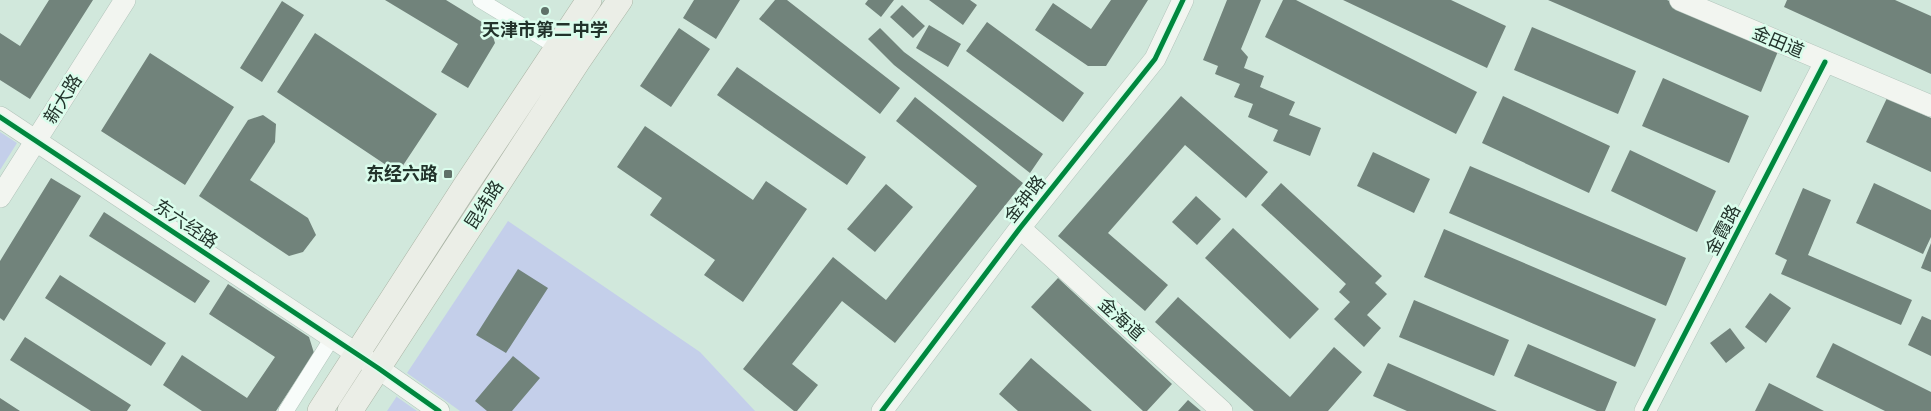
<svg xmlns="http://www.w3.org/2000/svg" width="1931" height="411" font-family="Figtree,'Noto Sans SC',sans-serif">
<rect width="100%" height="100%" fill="#d1e8dc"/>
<path fill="#c4cfea" d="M0,132L17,143L0,170Z
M508,221L700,352L755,411H460L407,373Z
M397,396V397L417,411H387Z"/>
<path fill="#71837b" d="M49,0H93L30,99L0,80V33L20,46Z
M385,0H446L490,27L495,43L468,88L441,72L458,44Z
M694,0H740L716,39L683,18Z
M775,0H787L900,88L880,114L759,19Z
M868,0H894L881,17L865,4Z
M929,0H970L977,5L963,25Z
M1111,0H1148L1106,66H1088L1035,30L1053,3L1091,29Z
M1227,0H1261L1241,49L1248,57L1244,68L1264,76L1260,87L1295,102L1289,115L1321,128L1310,156L1273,141L1278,130L1248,117L1253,104L1234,97L1240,84L1215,74L1218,66L1203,60Z
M1283,0H1296L1477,92L1456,134L1265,37Z
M1343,0H1451L1506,26L1487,68Z
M1548,0H1667L1779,49L1761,92Z
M1787,0H1895L1931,16V74L1784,7Z
M282,1L304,15L262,82L240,68Z
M902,5L925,26L913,38L890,17Z
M987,22L1084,93L1063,122L966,51Z
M929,25L961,44L948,67L916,48Z
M1532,27L1636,71L1618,114L1514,70Z
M679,28L710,49L671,107L640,86Z
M880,28L904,52L1043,154L1030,173L894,65L868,39Z
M315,33L437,114L398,173L277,92Z
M150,53L234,107L185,185L101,131Z
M737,67L866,157L847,185L717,95Z
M1663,78L1749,116L1729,163L1642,126Z
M1181,96L1268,172L1246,198L1185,145L1108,233L1168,285L1145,311L1058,236Z
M1503,96L1610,146L1589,193L1482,143Z
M915,97L1023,183L895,343L842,301L792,364L818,385L797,411H794L743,369L833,257L886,300L977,186L896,121Z
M1887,98L1931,118V172L1866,142Z
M263,115L276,124L275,142L250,180L308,218L316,235L303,252L289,256L199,196L248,120Z
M645,126L753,200L766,181L807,209L743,302L704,275L715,260L650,215L662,198L617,167Z
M1630,150L1716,191L1697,232L1611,191Z
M1373,152L1430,179L1414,213L1357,186Z
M1470,166L1686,258L1666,306L1449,213Z
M51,178L81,196L4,321L0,318V261Z
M1281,183L1382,276L1375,283L1387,294L1367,315L1381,328L1364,347L1334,319L1350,302L1339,292L1346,284L1261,205Z
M1874,183L1931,210V237L1923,254L1856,223Z
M886,184L913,207L875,252L847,229Z
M1803,188L1831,200L1808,255L1912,300L1901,325L1781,274L1787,260L1775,254Z
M1196,196L1221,219L1197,245L1172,222Z
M104,212L210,281L195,303L89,236Z
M1233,228L1319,309L1290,339L1205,258Z
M1444,229L1656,319L1635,367L1424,277Z
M1931,243V272L1921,268Z
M518,269L548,288L506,353L476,335Z
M60,275L166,343L151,366L45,298Z
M1058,278L1172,384L1147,411H1143L1031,307Z
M228,284L309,337L314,353L276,411H202L163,385L182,355L247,398L275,357L209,314Z
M1770,293L1791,308L1766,343L1745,327Z
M1178,297L1290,397L1334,347L1362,372L1328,411H1254L1155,322Z
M1414,300L1509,340L1494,376L1399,337Z
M1922,316L1931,320V356L1908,345Z
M1730,328L1745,348L1726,363L1710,343Z
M25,337L131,405L127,411H91L10,360Z
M1833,343L1931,392V411H1885L1816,377Z
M1528,344L1617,382L1605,411H1597L1514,376Z
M513,356L540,378L512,411H487L475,401Z
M1031,358L1092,411H1018L999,394Z
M1388,363L1497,411H1407L1373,396Z
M1769,383L1824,411H1755Z
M0,398L20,411H0Z
M1188,400L1201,411H1178Z"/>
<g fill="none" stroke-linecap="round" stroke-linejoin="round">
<defs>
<path id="street" d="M480,0L557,47
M286,411L332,338"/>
<path id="secondary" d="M1680,0L1931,106
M0,117L378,368L439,411
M0,197L125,0
M1020,228L1222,411
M882,411L1020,228L1155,59L1183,0
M1645,411L1825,62"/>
<path id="primary" d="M320,411L464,188L589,0
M350,411L578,61L620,0"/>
</defs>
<use href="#street" stroke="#b2c4bb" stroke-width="16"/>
<use href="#secondary" stroke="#b2c4bb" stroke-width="22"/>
<use href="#primary" stroke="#aab4a5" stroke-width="26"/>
<use href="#street" stroke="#f8fcfa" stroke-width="15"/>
<use href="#secondary" stroke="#f2f5f0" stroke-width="21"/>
<use href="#primary" stroke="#ebeee7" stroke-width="25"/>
<defs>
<path id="cycleway" d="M0,117L378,368L439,411
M882,411L1020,228L1155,59L1183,0
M1645,411L1825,62"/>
</defs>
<use href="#cycleway" stroke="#dafdec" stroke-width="8"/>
<use href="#cycleway" stroke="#00873e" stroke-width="5"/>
</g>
<g fill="#5f7269" stroke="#dafdec" stroke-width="2">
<circle cx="545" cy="11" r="5"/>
<rect x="443" y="169" width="10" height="10" rx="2.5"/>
</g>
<g text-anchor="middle" stroke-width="5" stroke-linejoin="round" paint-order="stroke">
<g font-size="18" font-weight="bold" fill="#22332b" stroke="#dafdec">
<text x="545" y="36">天津市第二中学</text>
<text x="438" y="180" text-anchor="end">东经六路</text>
</g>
<g font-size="18" fill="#22332b" stroke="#dafdec">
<text transform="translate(1778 42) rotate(23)" y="6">金田道</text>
<text transform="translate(63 99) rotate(-58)" y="6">新大路</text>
<text transform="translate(1025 199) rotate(-52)" y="6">金钟路</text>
<text transform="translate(484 205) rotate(-57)" y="6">昆纬路</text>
<text transform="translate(186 224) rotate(34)" y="6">东六经路</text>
<text transform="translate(1723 230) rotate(-63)" y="6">金霞路</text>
<text transform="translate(1121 319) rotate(42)" y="6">金海道</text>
</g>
</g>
</svg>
